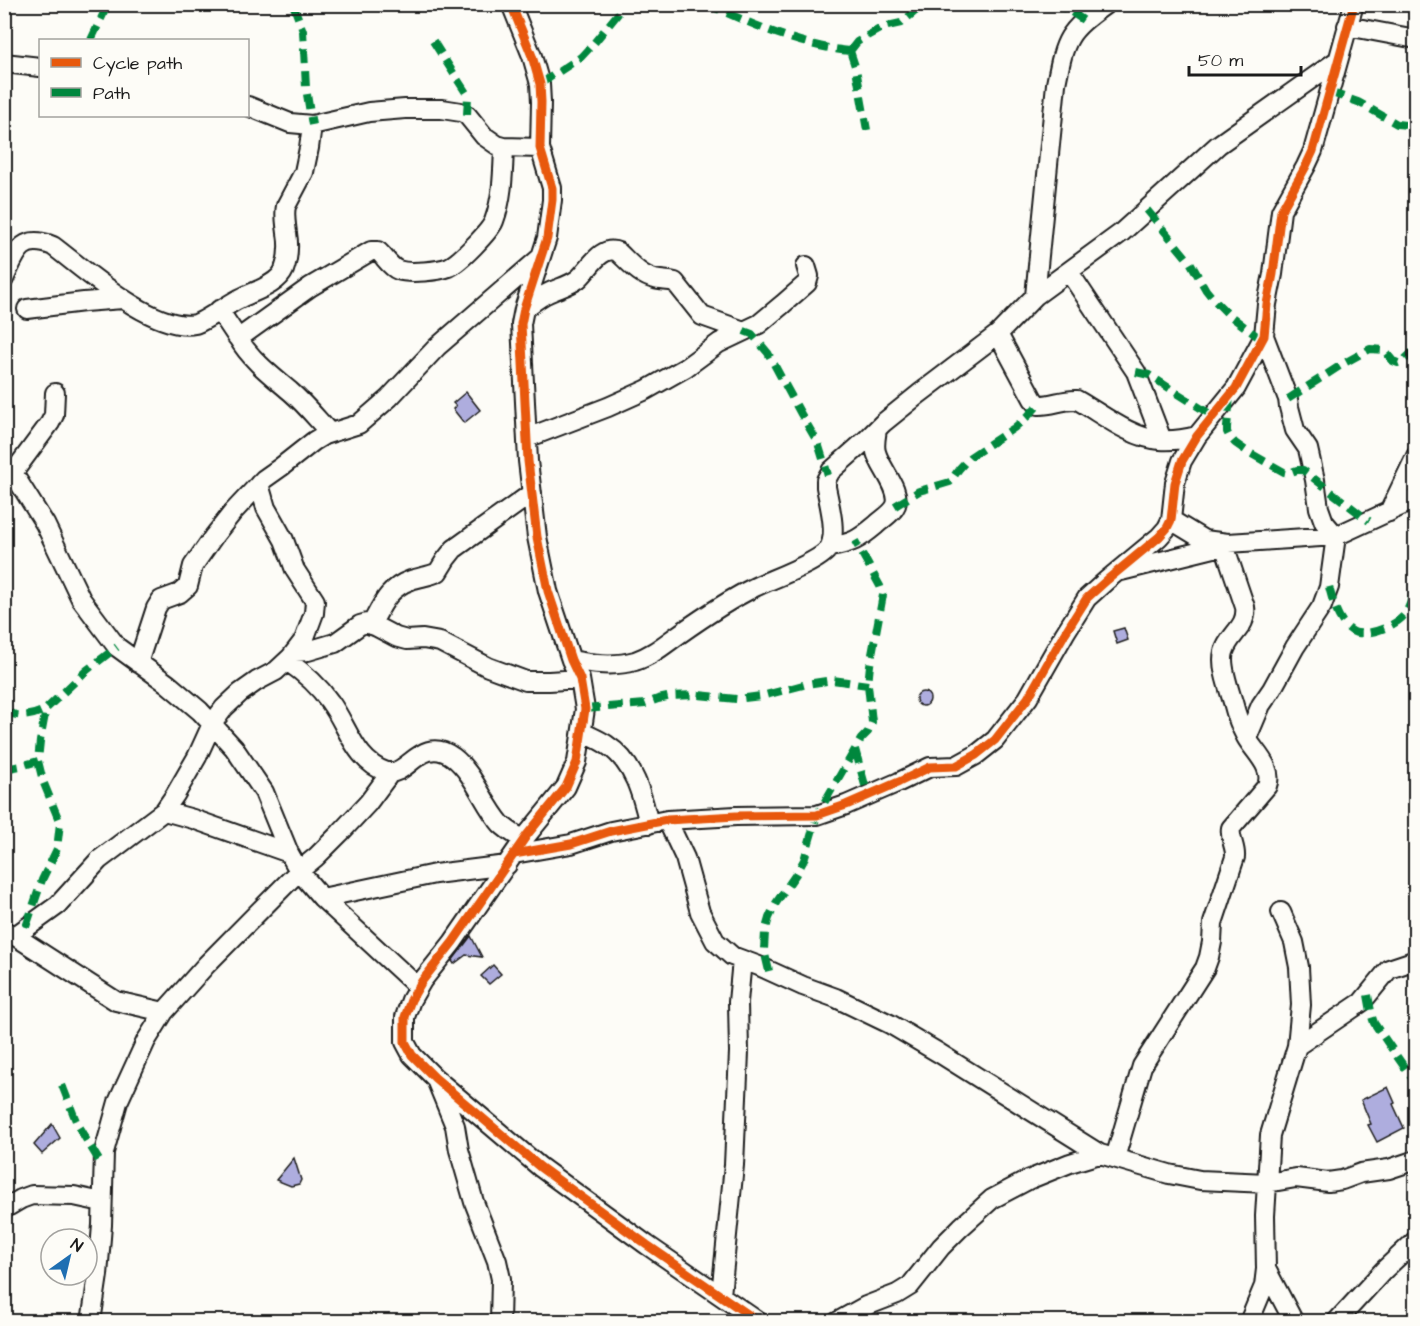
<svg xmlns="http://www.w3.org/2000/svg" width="1420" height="1326" font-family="'Architects Daughter',sans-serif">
<rect width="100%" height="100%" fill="#fdfcf7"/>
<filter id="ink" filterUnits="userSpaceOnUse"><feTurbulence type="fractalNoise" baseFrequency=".0167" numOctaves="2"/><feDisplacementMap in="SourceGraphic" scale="12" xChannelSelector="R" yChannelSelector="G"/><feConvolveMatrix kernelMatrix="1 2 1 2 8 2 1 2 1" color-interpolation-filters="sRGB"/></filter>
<g filter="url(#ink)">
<path fill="#aeadde" stroke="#1c1c1c" stroke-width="1.5" d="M466,392L480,410L464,423L453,409L456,406L453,403Z
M1124,628L1128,640L1117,644L1113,631Z
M916 699a7 7 0 1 1 14 0a7 7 0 1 1-14 0Z
M471,936L482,957L466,955L454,964L452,961Z
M493,965L501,974L489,984L481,976Z
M1388,1087L1395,1103L1393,1104L1404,1128L1377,1142L1368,1125L1371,1124L1361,1100Z
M52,1124L60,1138L42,1154L34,1145Z
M294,1158L301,1180L299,1184L291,1186L276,1180Z"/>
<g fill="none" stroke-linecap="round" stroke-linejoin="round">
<defs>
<path id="minor" d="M511,4L532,56L540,84L541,102L540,148L552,188V200L547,238L524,309L521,324L528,461L537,537L548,591L571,660L580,679L585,709L577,762L566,787L527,835L453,942L422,981L411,1000L405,1017V1042L412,1055L435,1078L540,1167L647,1245L759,1322
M1347,26L1416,39
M4,63L40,67
M248,106L290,123L312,125L369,112L405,109H442L461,112L467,115L484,136L497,145L504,147L540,148
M1069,272L1136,372L1162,440
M4,279C16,254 20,233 53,246C85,270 153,332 195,324C204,322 228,304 239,299C252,292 278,285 284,270C288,259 289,245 287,233C286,224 284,215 286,206L304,172L309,148L312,125
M1035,296L1056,84C1065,38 1067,32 1106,4
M27,309L84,302L123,299
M524,309C531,304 539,297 548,293C558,288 569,286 578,279C589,270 601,244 618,252C629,262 640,276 655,279C661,281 668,280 675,282L702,316L744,331
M219,310L237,337L239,338L310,287L371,251H378C385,257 390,267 398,270C409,274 439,271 449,267C460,262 490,231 494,221C503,197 503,172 504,147
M998,334L1033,399L1038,405C1051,406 1063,399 1077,400C1102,414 1131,438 1160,440C1173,441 1185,439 1197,436
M238,338C251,360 271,375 291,392C305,404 317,419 330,433
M527,438L608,407L646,390L685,368L719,343L759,324L783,304L807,283L809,276L806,266
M4,464L13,473L45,524L81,599L117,647L168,684L200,711L234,748L264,792L289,853L299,871L322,898L418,987
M13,473L50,423L54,415L55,393
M1389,512L1416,456
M1171,520L1204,540L1228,543L1336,536L1416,499
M830,547C853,543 858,540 876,525C882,519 893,513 896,505C901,489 880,468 876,452C874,445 876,436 877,429
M1121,571L1222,546
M371,625C382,605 388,588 411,580C420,577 430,576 438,572L446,559L454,549L532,493
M295,652L308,651L335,643L360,625L367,623L377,627L396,637L407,640L423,639L440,642L488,667L526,681H549L580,679
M571,660C592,664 614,667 635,661C651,656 664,645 678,635C702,618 728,600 755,587C771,579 824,561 830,546C837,531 829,503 826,487V480L831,471L866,440L883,423L919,394L998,334L1035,296L1121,233L1218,145L1338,60
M287,661C303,672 319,686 330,702C348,726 355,762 387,772C407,778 421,734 453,757C474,773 484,805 501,824C508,831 516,835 524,840
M138,663L156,608L161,600L180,593L188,586L193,566L214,536L233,512L264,479L281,467L314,441L324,435L359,424L389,398L437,347L541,257
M582,732C590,736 600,740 607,745C634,762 642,795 649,824
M1247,738L1261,705L1272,689L1295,647L1322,606L1329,587L1336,536L1324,522L1319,508L1315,480L1308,449L1295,430L1289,407L1288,399L1264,336
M164,811L193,819L289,853
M667,820L685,858L700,912L715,941L732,956L759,966L803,986L836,998L890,1024L939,1053L1100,1154L1169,1174L1200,1180L1267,1183L1296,1178L1328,1182L1342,1180L1361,1173L1389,1169L1416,1160
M514,854L571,844L611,831L667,820L736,816L817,815L846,805L899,782L930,767L956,766L976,755L995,740L1028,698L1065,633L1087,598L1107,580L1159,537L1167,528L1171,520L1175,483L1182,461L1197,436L1236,388L1264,336L1267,304L1273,274L1281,211L1306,166L1313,151L1354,4
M322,898L435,874L507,865
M5,931L15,936L116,1001L164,1012
M15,936L58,905L99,860L164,811L175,795L197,757L212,724L224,708L240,693L257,681L276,671L291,657L304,640L314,613L315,601L295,570L284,540L266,508L259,484
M1297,1046L1362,1002L1389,969L1416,960
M437,1082L455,1126L459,1150L474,1202L497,1261L501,1279L500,1322
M1115,1158L1142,1066L1205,968L1209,957L1212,942L1213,923L1235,857C1236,847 1229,838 1231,828L1267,786C1274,767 1255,753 1246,737C1240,726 1236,714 1233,702C1229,689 1220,665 1224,652C1229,634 1248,627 1245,607L1224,545L1228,543
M4,1209L21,1199L32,1195L74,1196L102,1202
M1266,1269L1294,1322
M721,1295L734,1165L739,1052L738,1002L742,960
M91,1322L98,1275L102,1225L104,1152L118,1102L146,1041L164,1012L207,964L299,871L316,857L340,833L368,803L391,772
M837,1322L866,1306L897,1294L910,1286L941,1247L961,1227L992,1199L1028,1180L1070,1163L1100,1154
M1249,1322L1264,1286L1266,1269L1265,1216L1270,1135L1297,1046L1301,1005L1299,967L1294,942L1281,912
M1336,1322L1384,1270L1416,1240"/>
</defs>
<use href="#minor" stroke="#1c1c1c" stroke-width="22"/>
<use href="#minor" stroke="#fdfcf7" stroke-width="18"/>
<path stroke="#00873e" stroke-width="8" stroke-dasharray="15 8" stroke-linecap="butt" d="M293,4L303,31L306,88L312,125
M706,4C753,24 798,46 850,51
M1051,4L1067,9L1083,20
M91,40L108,4
M433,41L468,96L467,115
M850,51L857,42L867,36L883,27L901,23L924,4
M850,51L856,69L867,130
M540,84L581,57L594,43L626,4
M1329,92L1358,102L1397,124L1416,126
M1147,210L1190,262L1206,290L1215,301L1228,314L1262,340
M744,331L752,334L768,353L801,414L818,443L828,475
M1136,372L1149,375L1213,416
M1230,397L1227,427V432L1229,436L1235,443L1248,452L1284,472L1289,473L1297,470H1303L1369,521
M1288,399L1346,362L1370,349L1384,350L1393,361L1398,363L1403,361L1416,349
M895,506L919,491L950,482L959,469L970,457L1014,428L1028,416L1038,405
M1329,587C1333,601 1336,616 1346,626C1349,629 1354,633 1358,633C1371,635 1398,625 1405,614C1411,605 1413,593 1416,583
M585,709L645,704L658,699L671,696L698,695L737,699L762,696L807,684L833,680L868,685
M4,711C20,718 31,717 46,709
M855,749L868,796
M4,769L21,766L38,761
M26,927L42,880L57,849L60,823L43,781L38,761L40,741L46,709L87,670L117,647
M769,971L764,950L765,932L769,918L776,903L796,874L804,860L817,815L861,739L868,732L872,722L868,685L870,665L883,595L880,586L855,541
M1368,995L1372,1017L1374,1023L1416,1084
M62,1085L78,1126L103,1167"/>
<defs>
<path id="cycleway" d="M511,4L532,56L540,84L541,102L540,148L552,188V200L547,238L524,309L521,324L528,461L537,537L548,591L571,660L580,679L585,709L577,762L566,787L527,835L453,942L422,981L411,1000L405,1017V1042L412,1055L435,1078L540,1167L647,1245L759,1322
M514,854L571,844L611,831L667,820L736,816L817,815L846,805L899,782L930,767L956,766L976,755L995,740L1028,698L1065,633L1087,598L1107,580L1159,537L1167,528L1171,520L1175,483L1182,461L1197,436L1236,388L1264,336L1267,304L1273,274L1281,211L1306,166L1313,151L1354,4"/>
</defs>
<use href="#cycleway" stroke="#fdfcf7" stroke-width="13"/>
<use href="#cycleway" stroke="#e8590c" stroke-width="9"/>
</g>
</g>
<rect width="1420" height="1326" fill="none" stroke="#fdfcf7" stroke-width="24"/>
<rect x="12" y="12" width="1396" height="1302" fill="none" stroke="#1c1c1c" stroke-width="2" filter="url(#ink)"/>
<rect x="39" y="39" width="210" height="78" fill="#fdfcf7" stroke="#a3a29f" stroke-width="1.5"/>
<rect x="51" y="58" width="30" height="9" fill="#e8590c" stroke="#a3a29f" stroke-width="1.5"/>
<text x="93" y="69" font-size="18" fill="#1c1c1c">Cycle path</text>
<rect x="51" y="88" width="30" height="9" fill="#00873e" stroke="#a3a29f" stroke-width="1.5"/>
<text x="93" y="99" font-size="18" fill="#1c1c1c">Path</text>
<g transform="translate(69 1257) rotate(34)"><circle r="28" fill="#fdfcf7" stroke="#a3a29f" stroke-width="1.5"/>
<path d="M0-4.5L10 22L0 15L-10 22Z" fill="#1f6fb2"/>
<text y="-9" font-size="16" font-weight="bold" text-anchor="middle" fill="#1c1c1c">N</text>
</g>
<path d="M1189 66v9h112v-9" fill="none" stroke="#1c1c1c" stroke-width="3"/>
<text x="1198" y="66" font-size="18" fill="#1c1c1c" stroke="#fdfcf7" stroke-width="4.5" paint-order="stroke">50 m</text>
</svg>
